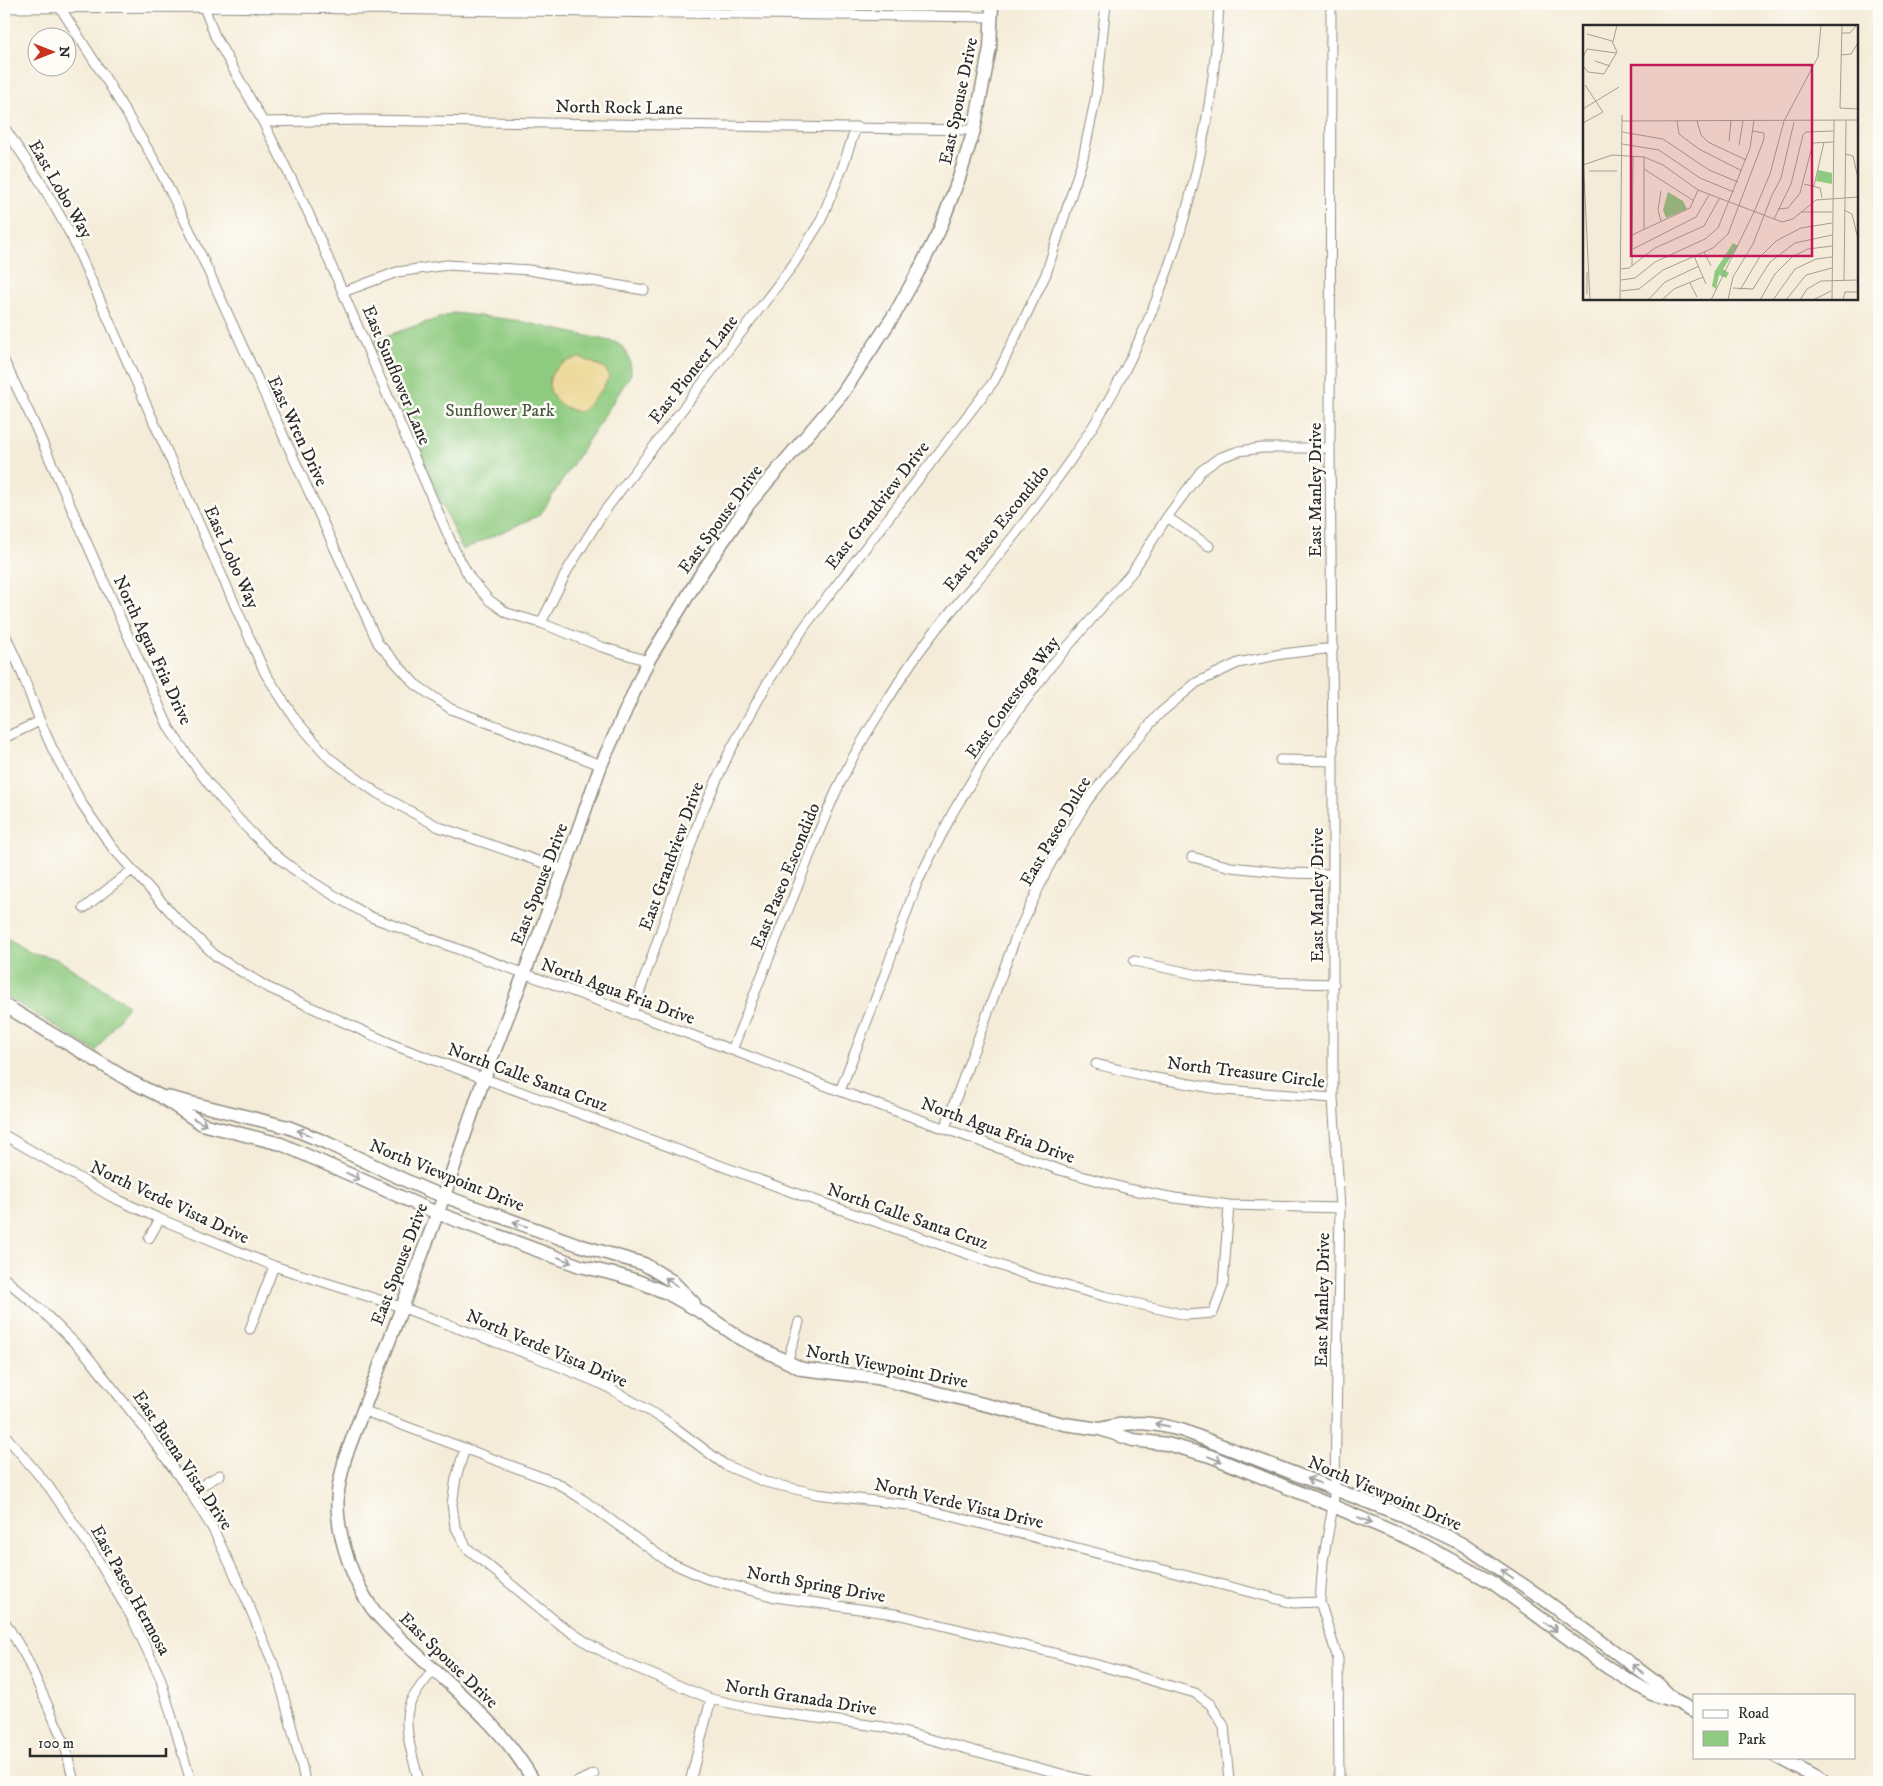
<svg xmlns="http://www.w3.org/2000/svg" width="1883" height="1786" font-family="'IM FELL DW Pica',serif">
<rect width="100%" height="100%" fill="#fdfcf7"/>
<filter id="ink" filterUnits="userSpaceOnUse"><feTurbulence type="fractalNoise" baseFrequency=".02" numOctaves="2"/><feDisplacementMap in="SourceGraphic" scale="10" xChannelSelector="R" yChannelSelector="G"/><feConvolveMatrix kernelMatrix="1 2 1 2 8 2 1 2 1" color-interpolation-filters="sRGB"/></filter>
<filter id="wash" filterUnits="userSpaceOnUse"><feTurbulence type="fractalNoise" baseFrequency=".0096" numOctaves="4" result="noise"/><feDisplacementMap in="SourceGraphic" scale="20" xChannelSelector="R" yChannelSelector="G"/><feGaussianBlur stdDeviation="1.12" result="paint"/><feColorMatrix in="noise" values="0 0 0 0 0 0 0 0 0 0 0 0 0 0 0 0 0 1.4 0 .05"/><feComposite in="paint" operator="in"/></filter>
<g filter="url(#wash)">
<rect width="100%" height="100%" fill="#f4ecd8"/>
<path fill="#8eca7f" stroke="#5c7a55" d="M454,313L514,320L614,342C628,347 631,361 631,374L540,515L462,550L371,341Z
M4,936L29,952L57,959L128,1005L96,1051L4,995Z"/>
<path fill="#eeda9e" stroke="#8c8264" d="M581,358L605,368L609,377L602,389L584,410L580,412C539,404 539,363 581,358Z"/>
</g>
<g filter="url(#ink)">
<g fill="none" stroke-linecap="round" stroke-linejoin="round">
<defs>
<path id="street" d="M1331,4L1330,448L1333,761V1098L1340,1208L1335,1482L1333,1506L1323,1561L1320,1602L1338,1659L1339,1782
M204,7L215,36L263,122L308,212L455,551L470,578L489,600L507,613L541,623L602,647L648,661
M4,8L204,7L991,17
M61,9L109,84L156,163L190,231L378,643L415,684L451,709L601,765
M263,122L361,120L974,130
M4,127L40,181L72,237L265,673L295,719L329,758L377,793L439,827L564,870
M343,292L397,272L447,265L529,270L644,290
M4,361L32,419L169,728C199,773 231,816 272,852C302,878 337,897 371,917L732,1050L840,1091L1060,1170L1128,1189L1175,1198L1229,1205L1340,1208
M1167,517L1209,546
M541,623L568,569L603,513L793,265L820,222L842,169L856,127
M4,632L20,668L40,721L53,750L82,804L112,847L176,918L217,957L267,987L396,1046L803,1196L1033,1277L1104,1296L1186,1315L1213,1313L1223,1286L1229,1205
M4,738L40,721
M1280,760L1333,761
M1192,857L1231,867L1288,873L1333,874
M84,908L132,870
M1134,961L1203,976L1264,982L1334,984
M632,1014L701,815L729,753L768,682L805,626L994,381L1046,274L1083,158L1096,96L1106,4
M732,1050C754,995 776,940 798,885C813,847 827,808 846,771C860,742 879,714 897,685C931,628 980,581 1020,528C1055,483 1089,437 1116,387C1179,270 1213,136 1219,4
M1096,1064L1150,1077L1224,1090L1333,1098
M840,1091L882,982L917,883L953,812L997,739L1051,666L1133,571L1167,517L1201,471L1219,458L1239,451L1262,448H1330
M945,1128L1015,939L1048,868L1087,801L1125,753L1159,714L1196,683L1238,663L1282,654L1333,648
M4,1135L112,1197L160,1219L274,1266L401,1307L536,1357L604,1385L665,1420L725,1465L765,1482L817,1494L908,1505L1293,1603L1320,1602
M149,1238L160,1219
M4,1278L39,1308L85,1353L145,1429L190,1492L213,1529L245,1596L278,1675L302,1767L305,1782
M250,1329L274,1266
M787,1363L799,1322
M362,1410L557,1483L582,1499L667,1561L705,1578L775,1597L901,1615L1070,1657L1195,1693L1210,1704L1224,1726L1229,1782
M4,1434L49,1487L92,1550L131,1616L160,1677L191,1782
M465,1448L456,1478L452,1504L455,1526L467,1548L559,1624L589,1644L620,1661L711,1699L765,1711L884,1727L1092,1782
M190,1492L220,1475
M4,1620L26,1657L64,1742L74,1782
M419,1782C414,1760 400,1722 411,1701C417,1690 426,1679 434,1669
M577,1782L594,1774
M690,1782L711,1699"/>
<path id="secondary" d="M4,1005L130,1081L160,1096L202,1124L281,1144L437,1213L580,1266L618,1275L640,1282L667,1293L706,1315L741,1339L802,1369L877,1378L1064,1424L1100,1429L1133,1440L1167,1444L1210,1456L1333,1506L1424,1545L1493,1583L1607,1667L1652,1694L1675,1701L1694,1711
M167,1097L288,1127L325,1142L398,1177L427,1190L582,1246L644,1264L672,1281L694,1303
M1100,1429C1132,1420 1153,1422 1184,1431L1404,1516L1462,1544L1541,1597L1658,1684L1673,1699
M1777,1757L1824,1782
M534,1782C497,1715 432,1674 381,1619C354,1590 334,1531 338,1492C339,1481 343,1469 345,1458L444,1196L484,1078L564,870L601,765L625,712L648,661L701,574L747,506L842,394L896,312L918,272L939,231L959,178L974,130L990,48L992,4"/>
</defs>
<use href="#street" stroke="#908c82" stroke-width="11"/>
<use href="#secondary" stroke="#908c82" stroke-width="15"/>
<use href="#street" stroke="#fff" stroke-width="9"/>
<use href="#secondary" stroke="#fff" stroke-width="12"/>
</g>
<defs><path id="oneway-shaft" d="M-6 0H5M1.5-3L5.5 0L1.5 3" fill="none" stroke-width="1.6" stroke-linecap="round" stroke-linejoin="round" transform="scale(1.25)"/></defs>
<g stroke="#a0a0a0">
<use href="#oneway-shaft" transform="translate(200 1122) rotate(27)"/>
<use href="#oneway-shaft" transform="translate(304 1133) rotate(-158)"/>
<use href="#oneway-shaft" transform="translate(353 1176) rotate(25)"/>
<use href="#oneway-shaft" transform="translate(520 1224) rotate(-160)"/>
<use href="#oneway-shaft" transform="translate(565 1260) rotate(22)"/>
<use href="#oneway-shaft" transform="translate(671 1282) rotate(-142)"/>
<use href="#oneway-shaft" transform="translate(1162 1425) rotate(-168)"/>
<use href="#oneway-shaft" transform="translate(1215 1459) rotate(21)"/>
<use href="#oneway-shaft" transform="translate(1314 1481) rotate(-159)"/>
<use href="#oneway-shaft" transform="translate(1365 1520) rotate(23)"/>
<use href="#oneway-shaft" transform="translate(1507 1574) rotate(-145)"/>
<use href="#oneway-shaft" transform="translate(1551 1627) rotate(36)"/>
<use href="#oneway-shaft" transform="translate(1638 1669) rotate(-143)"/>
</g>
</g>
<g text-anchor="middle" stroke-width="5" stroke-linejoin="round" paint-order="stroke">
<g font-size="18" fill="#2b2b2b" stroke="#fdfcf7">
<text transform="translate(958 101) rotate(-78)" y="6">East Spouse Drive</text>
<text transform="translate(619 107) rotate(1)" y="6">North Rock Lane</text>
<text transform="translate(61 189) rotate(60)" y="6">East Lobo Way</text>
<text transform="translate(693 369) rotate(-52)" y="6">East Pioneer Lane</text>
<text transform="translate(397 375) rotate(67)" y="6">East Sunflower Lane</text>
<text transform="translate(298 431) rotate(65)" y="6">East Wren Drive</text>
<text transform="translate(1315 490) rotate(-90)" y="6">East Manley Drive</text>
<text transform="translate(877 505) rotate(-52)" y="6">East Grandview Drive</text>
<text transform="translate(720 519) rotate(-54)" y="6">East Spouse Drive</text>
<text transform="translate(996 528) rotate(-51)" y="6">East Paseo Escondido</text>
<text transform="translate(232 557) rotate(66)" y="6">East Lobo Way</text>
<text transform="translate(153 650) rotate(65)" y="6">North Agua Fria Drive</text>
<text transform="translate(1012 697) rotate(-54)" y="6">East Conestoga Way</text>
<text transform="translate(1055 831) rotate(-60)" y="6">East Paseo Dulce</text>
<text transform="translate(671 856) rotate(-70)" y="6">East Grandview Drive</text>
<text transform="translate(785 876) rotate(-68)" y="6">East Paseo Escondido</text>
<text transform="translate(539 884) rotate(-69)" y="6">East Spouse Drive</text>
<text transform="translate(1317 895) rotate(-90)" y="6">East Manley Drive</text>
<text transform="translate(618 991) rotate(20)" y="6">North Agua Fria Drive</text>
<text transform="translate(1246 1072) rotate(7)" y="6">North Treasure Circle</text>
<text transform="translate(528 1077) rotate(20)" y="6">North Calle Santa Cruz</text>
<text transform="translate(998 1130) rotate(20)" y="6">North Agua Fria Drive</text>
<text transform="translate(447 1175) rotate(22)" y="6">North Viewpoint Drive</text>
<text transform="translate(170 1202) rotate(25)" y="6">North Verde Vista Drive</text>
<text transform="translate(908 1216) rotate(19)" y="6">North Calle Santa Cruz</text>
<text transform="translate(399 1264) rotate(-69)" y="6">East Spouse Drive</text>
<text transform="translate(1322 1300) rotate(-89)" y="6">East Manley Drive</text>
<text transform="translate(547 1348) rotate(23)" y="6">North Verde Vista Drive</text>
<text transform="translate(887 1366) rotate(11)" y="6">North Viewpoint Drive</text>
<text transform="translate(183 1460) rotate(56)" y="6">East Buena Vista Drive</text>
<text transform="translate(1385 1493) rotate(23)" y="6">North Viewpoint Drive</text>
<text transform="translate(959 1503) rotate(13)" y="6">North Verde Vista Drive</text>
<text transform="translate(816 1584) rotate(10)" y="6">North Spring Drive</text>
<text transform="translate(131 1590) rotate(61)" y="6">East Paseo Hermosa</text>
<text transform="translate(449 1660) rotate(44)" y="6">East Spouse Drive</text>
<text transform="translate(801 1697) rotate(9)" y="6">North Granada Drive</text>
</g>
<g font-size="18" fill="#495b44" stroke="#fdfcf7">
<text x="500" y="416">Sunflower Park</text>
</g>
</g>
<g transform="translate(1583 25)">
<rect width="275" height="275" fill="#f4ecd8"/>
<path d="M235,145L249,148V159L233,156ZM85,167L100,176L104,184L83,193L80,185ZM150,218L155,221L140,244L146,248L143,253L136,250L133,264L129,261L132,246Z" fill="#8eca7f"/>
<path fill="none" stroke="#a49f93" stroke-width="1" d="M259,0L257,83L275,84M259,8H267L274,0M30,17L34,0M258,30L268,29L275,18M0,32L4,24L33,28M12,36L27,41M0,41L5,47L21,49L34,27L29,16L4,9M0,84L36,62M39,96L275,95M94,96L96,109L116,124L159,146M114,96L118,110L125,117L163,135M0,98L20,87L2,60M39,107L80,114L126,145L155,157M146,116L148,96M39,119L76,125L117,153L151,167M156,120L160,96M262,129L270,131L275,153M0,130L7,275M0,140L29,130L61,132L80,140L115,165L199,197L210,194L233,175L275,172M61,144L111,176M6,146H34M221,159L237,163L239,173M231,161L241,117M78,166L75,185L78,196M195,184L205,183L217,168L230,118L250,117M261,185L269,189L275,214M171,187L187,149L201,96L235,32L238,0M218,187H249M191,194L208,159L220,110L223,107L250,106M61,204V132M49,210L107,183L115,165M50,224L113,192L126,170M121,227L128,241M111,231L123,259M49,240L50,131M38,244L46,243L72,223L121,201L136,174M4,247V269M38,255L52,253L72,237L122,214L135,203L167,123L171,95M261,255L263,95M107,258L114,272M150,263L170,264L187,237L212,218L249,210M157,265L176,233L193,216L218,203L249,198M38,266L56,264L80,245L130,223L145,209L181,114V108L170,106M37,275L39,90M65,275L82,257L116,241M79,275L91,264L120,252M128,275L171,187M145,275L150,252L170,219L189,170L198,153L211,97M177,275L192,249L209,232L225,224L249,221M190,275L212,244L233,234L249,232M203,275L223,250L249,243M217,275L224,264L238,256L275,255M230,275L248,266M249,275L251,95M260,275L262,267H275"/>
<path fill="#c2185b" fill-opacity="0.15" stroke="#c2185b" stroke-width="2.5" d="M48,40H229V231H48Z"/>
<rect width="275" height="275" fill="none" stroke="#2b2b2b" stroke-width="2.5"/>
</g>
<rect width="1883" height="1786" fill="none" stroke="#fdfcf7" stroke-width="20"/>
<rect x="1693" y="1694" width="162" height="65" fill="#fdfcf7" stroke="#a9a8a5"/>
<rect x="1703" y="1710" width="25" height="8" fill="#ffffff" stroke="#a9a8a5"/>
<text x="1738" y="1718" font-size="15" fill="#2b2b2b">Road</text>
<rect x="1703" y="1731" width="25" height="15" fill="#8eca7f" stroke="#a9a8a5"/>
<text x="1738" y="1744" font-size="15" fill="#2b2b2b">Park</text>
<g transform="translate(52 52) rotate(90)"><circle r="24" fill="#fdfcf7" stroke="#a9a8a5"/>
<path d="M0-4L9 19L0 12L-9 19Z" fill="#c8321e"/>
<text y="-8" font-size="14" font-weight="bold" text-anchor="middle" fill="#2b2b2b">N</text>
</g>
<path d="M30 1748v8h136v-8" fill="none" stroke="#2b2b2b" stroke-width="2.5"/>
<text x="38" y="1748" font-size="15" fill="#2b2b2b" stroke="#fdfcf7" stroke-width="4" paint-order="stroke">100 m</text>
</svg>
